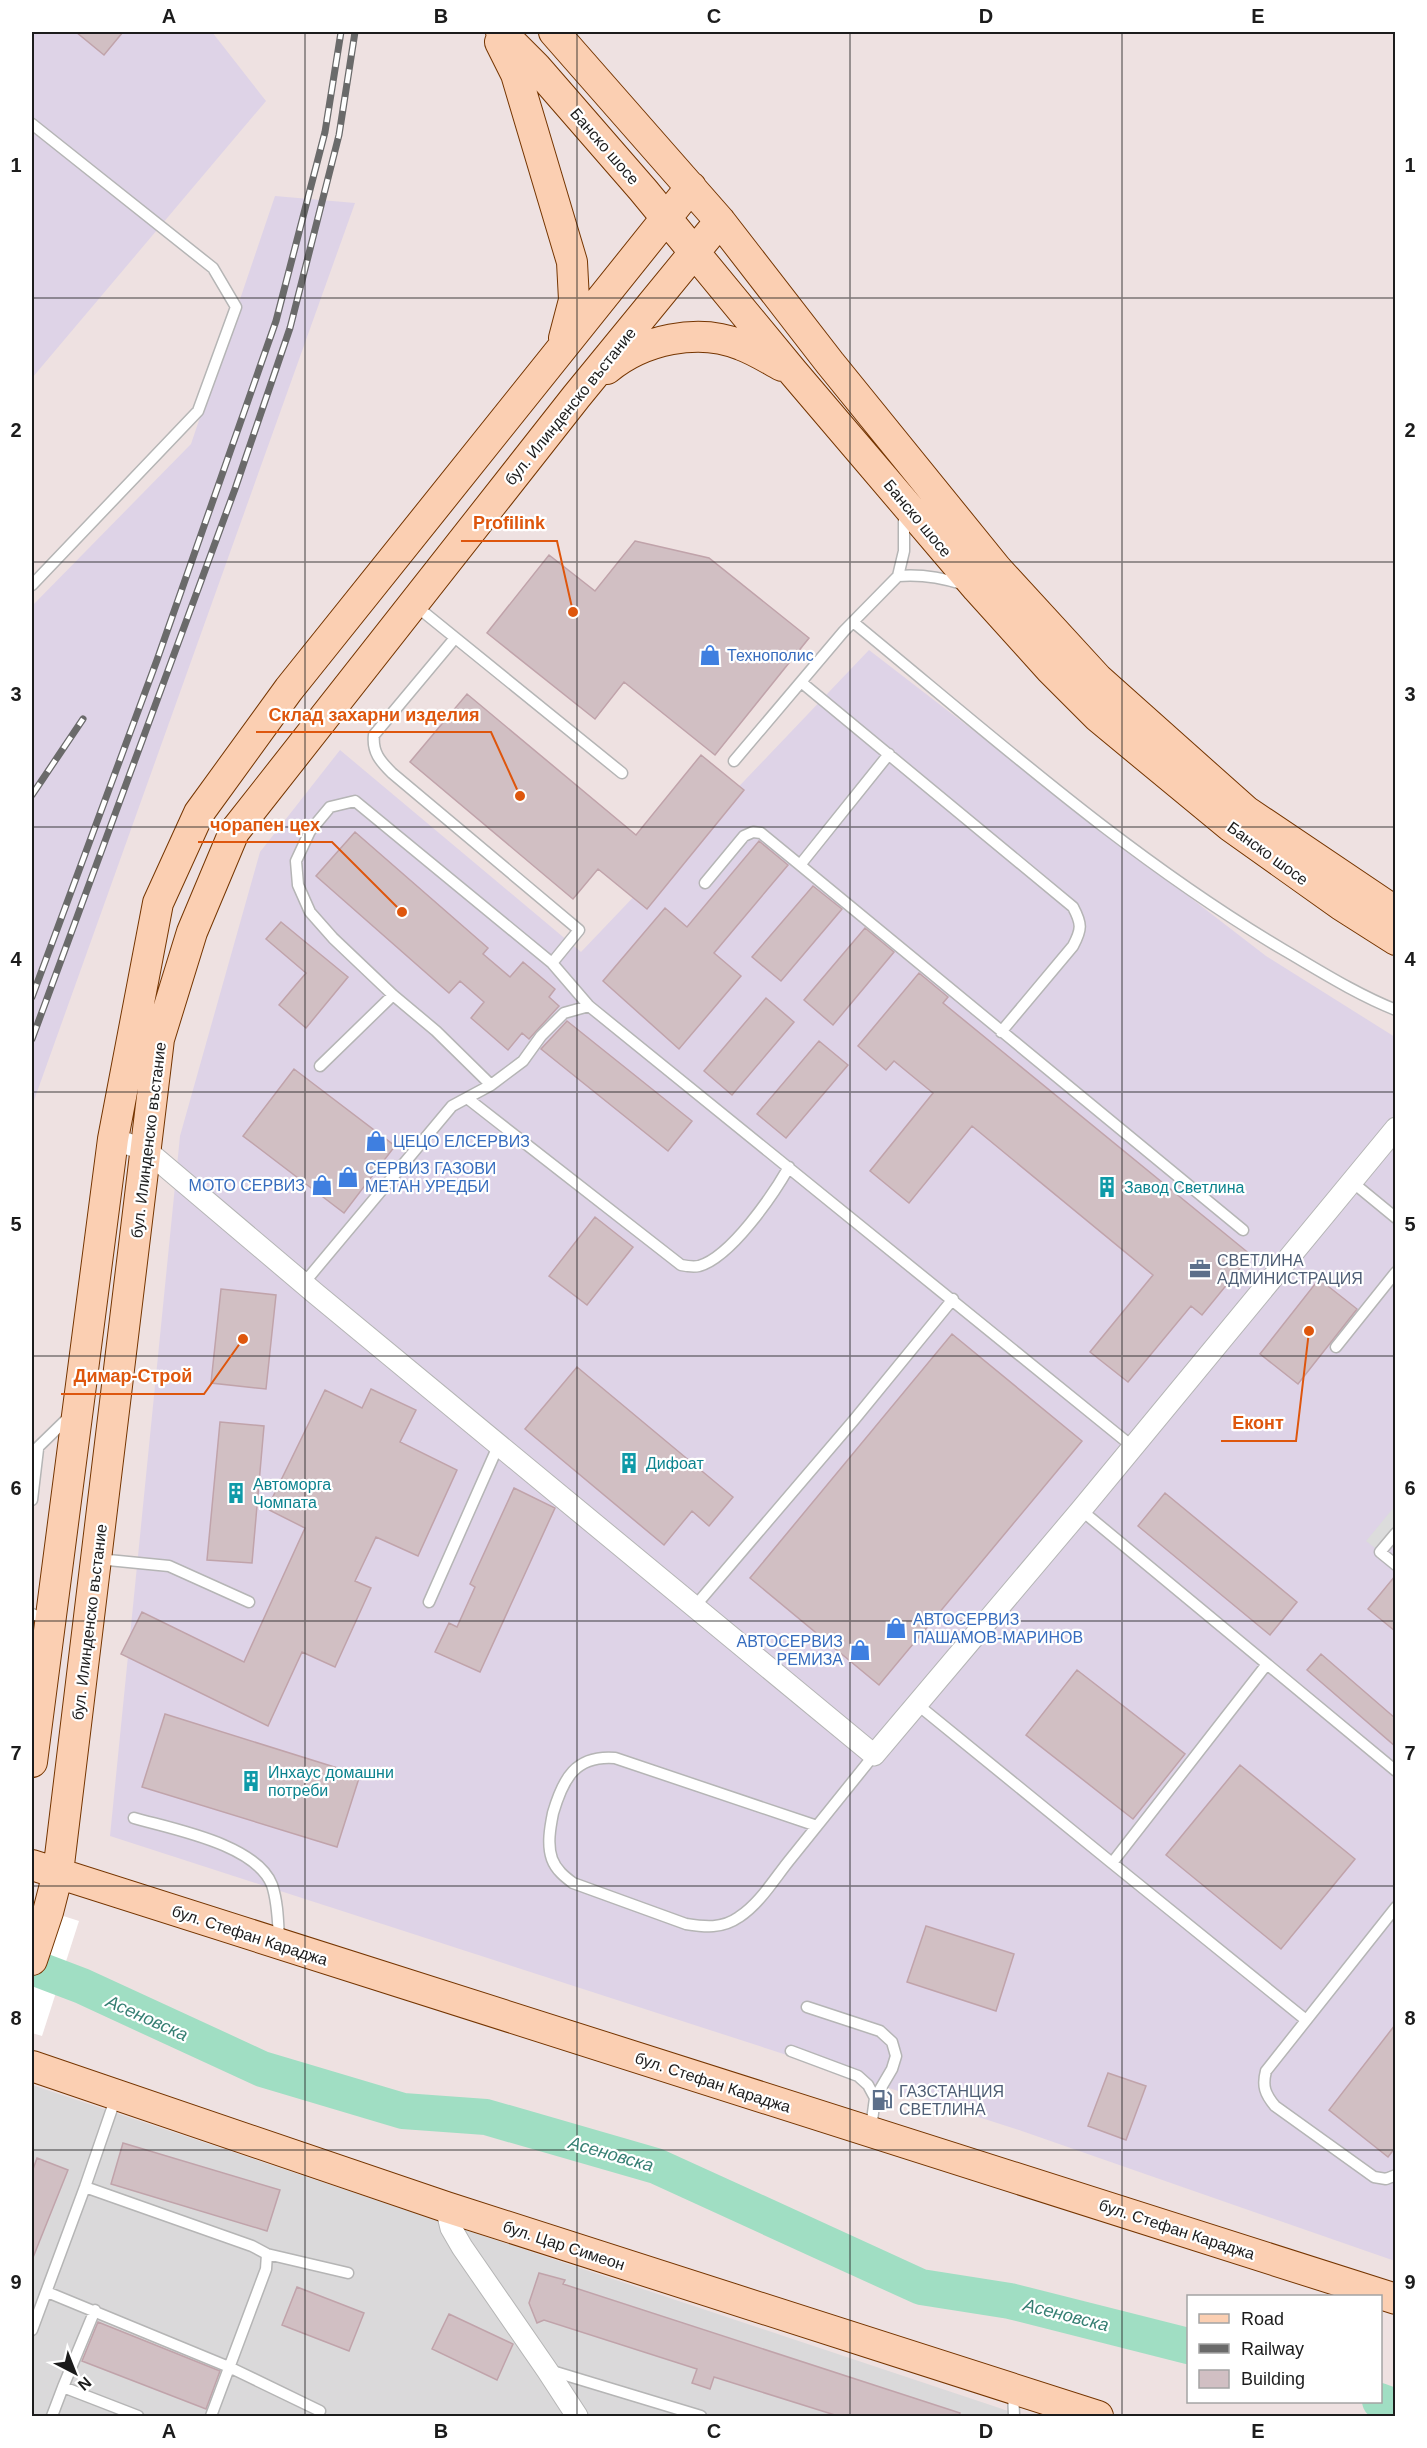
<svg xmlns="http://www.w3.org/2000/svg" width="1427" height="2448" font-family="Helvetica,sans-serif">
<rect width="100%" height="100%" fill="#eee1e1"/>
<path fill="#dad9da" d="M32,2085L1023,2416H32Z"/>
<path fill="#ded3e7" d="M32,32H212L266,101L32,378Z
M275,196L355,203L32,1106V606L191,444Z
M869,650L1266,956L1395,1037V2261L1019,2130L110,1836L180,1136L260,852L340,750L581,952Z"/>
<path fill="#dcdcdc" d="M1395,1506V1533L1380,1552L1366,1541Z"/>
<path fill="#fff" d="M32,1906L79,1921L42,2036L32,2033Z"/>
<g fill="none" stroke-linecap="round" stroke-linejoin="round">
<path stroke="#a0dec3" stroke-width="36" d="M32,1967L82,1986L262,2069L403,2111L486,2117L656,2166L921,2287L1010,2301L1188,2346
M1380,2401L1396,2407"/>
</g>
<path fill="#d1bfc3" stroke="#c0a3aa" stroke-width="1.5" d="M76,32H123L104,55Z
M635,541L709,558L809,638L715,755L624,682L595,719L487,633L549,555L595,591Z
M467,694L636,835L701,755L744,790L647,909L598,869L573,899L410,762Z
M355,832L488,948L483,954L510,977L523,962L555,989L549,997L559,1006L529,1039L522,1033L508,1050L471,1018L484,1002L460,981L449,993L316,876Z
M759,841L788,865L714,953L741,976L679,1049L603,981L665,908L687,927Z
M813,886L842,909L781,981L752,957Z
M281,922L348,977L306,1028L279,1005L306,973L266,939Z
M865,928L894,952L833,1025L804,1000Z
M919,973L948,997L943,1003L1251,1255L1202,1315L1191,1306L1128,1382L1090,1352L1153,1275L972,1126L909,1203L870,1171L933,1093L894,1061L886,1070L858,1046Z
M766,998L794,1022L732,1095L704,1071Z
M567,1021L692,1121L668,1151L541,1049Z
M819,1041L848,1065L786,1138L757,1114Z
M294,1069L395,1146L344,1213L243,1136Z
M595,1217L633,1247L587,1305L549,1276Z
M1319,1279L1357,1309L1298,1384L1260,1354Z
M221,1289L276,1295L266,1389L211,1383Z
M952,1334L1082,1441L879,1685L750,1578Z
M577,1367L733,1497L709,1526L692,1511L664,1545L525,1429Z
M371,1389L416,1410L400,1442L457,1470L418,1556L376,1537L355,1581L371,1588L335,1667L302,1652L268,1726L121,1654L142,1612L244,1662L305,1528L267,1509L325,1390L362,1408Z
M220,1422L264,1426L252,1563L207,1560Z
M514,1488L555,1508L480,1672L435,1652L449,1623L457,1627L475,1587L470,1584Z
M1165,1493L1297,1602L1270,1635L1138,1526Z
M1395,1576V1631L1368,1609Z
M1321,1654L1395,1718V1746L1307,1670Z
M1077,1670L1185,1754L1133,1819L1026,1735Z
M165,1714L360,1775L337,1847L142,1787Z
M1240,1765L1355,1859L1281,1949L1166,1855Z
M926,1926L1014,1954L996,2011L907,1982Z
M1395,2025V2148L1388,2157L1329,2110Z
M1108,2073L1146,2086L1126,2140L1088,2126Z
M123,2143L280,2190L267,2231L111,2184Z
M37,2158L68,2170L32,2260V2172Z
M539,2273L565,2280L563,2284L960,2413L959,2416H838L714,2377L710,2389L692,2383L697,2369L544,2320L537,2323L529,2303Z
M297,2287L364,2313L349,2351L282,2325Z
M449,2314L513,2344L497,2380L432,2349Z
M98,2322L220,2371L206,2409L82,2361Z"/>
<g fill="none" stroke-linecap="round" stroke-linejoin="round">
<defs>
<path id="lane" d="M32,124L213,268L236,307L198,411L32,585
M898,576C921,574 940,577 962,584
M416,606L622,773
M853,622C992,736 1128,858 1284,950C1320,971 1356,994 1396,1010
M455,638L374,735C372,752 380,761 392,773L579,930L552,963
M801,682L1073,907C1082,924 1082,929 1073,946L1001,1032
M889,754L800,865L1243,1230
M734,761L844,631L898,576L904,551V514
M705,883L744,836L753,832L761,833L800,865
M320,1066L393,995
M491,1085L436,1031L393,995L333,938L310,912L298,885L296,861L310,831L330,807L355,801L552,963L589,1006L1133,1447
M467,1098L681,1265C686,1266 694,1267 699,1266C731,1257 773,1195 789,1167
M1351,1181L1396,1218
M304,1283L452,1106L491,1085L523,1061L541,1036L564,1013L589,1006
M1336,1347L1396,1272
M32,1453L70,1416
M32,1500L38,1449
M1081,1510L1396,1771
M1396,1533L1380,1552L1396,1565
M98,1559L169,1566L249,1602
M429,1602L499,1444
M696,1605L854,1420L953,1299
M32,1614L50,1620
M918,1705L1112,1863L1267,1664
M134,1818C172,1829 256,1844 272,1885C278,1903 278,1922 279,1940
M817,1826L615,1758C575,1755 563,1779 553,1813C550,1828 547,1845 552,1859C556,1870 565,1877 573,1883L686,1924C705,1927 722,1929 739,1917C759,1904 773,1881 788,1862C817,1826 846,1790 874,1755
M1112,1863L1306,2020
M1396,1907L1266,2071C1262,2086 1265,2094 1275,2106L1374,2177L1386,2179L1396,2175
M807,2007L880,2031L892,2042L896,2056L892,2069L875,2098L871,2128
M791,2051L858,2076L868,2085L875,2098
M85,2187L252,2246L267,2254L348,2273
M47,2292L229,2367L320,2411
M95,2310L63,2387L138,2416
M32,2330L85,2187L116,2097
M549,2370L701,2416
M1013,2391L1014,2416
M52,2416L63,2387
M211,2416L266,2269L267,2254"/>
<path id="street" d="M113,1139L146,1150L316,1294L874,1755L1081,1510L1396,1128
M446,2207L451,2228L462,2247L547,2370L577,2416"/>
<path id="secondary" d="M501,32L536,67L643,190L793,372L977,588L1051,670L1098,717L1230,826L1341,905L1396,940
M554,32L720,221L830,363L997,569L1098,679L1246,811L1396,912
M500,42L516,74L572,262L574,300L564,338
M607,369C642,340 698,327 741,345C755,350 769,359 782,366
M32,1762L113,1139L158,903L199,813L289,689L691,187
M32,1865L1396,2299
M32,1960L48,1912L58,1873L159,1039L192,932L234,832L576,397L720,221
M32,2066L446,2207L1098,2416"/>
</defs>
<use href="#lane" stroke="#b5b5b5" stroke-width="13"/>
<use href="#street" stroke="#b5b5b5" stroke-width="23"/>
<use href="#secondary" stroke="#753501" stroke-width="32"/>
<use href="#lane" stroke="#fff" stroke-width="10"/>
<use href="#street" stroke="#fff" stroke-width="21"/>
<use href="#secondary" stroke="#fbcfb2" stroke-width="30"/>
<defs>
<path id="rail" d="M32,795L83,719
M32,997L157,660L276,321L325,132L341,32
M32,1039L235,489L290,328L339,135L355,32"/>
</defs>
<use href="#rail" stroke="#6a6a6a" stroke-width="7"/>
<use href="#rail" stroke="#fff" stroke-width="4.5" stroke-dasharray="14" stroke-linecap="butt"/>
</g>
<path fill="none" stroke="#1c1c1c" stroke-width="1.5" stroke-opacity="0.55" d="M305,32V2416M577,32V2416M850,32V2416M1122,32V2416M32,298H1396M32,562H1396M32,827H1396M32,1092H1396M32,1356H1396M32,1621H1396M32,1886H1396M32,2150H1396"/>
<defs>
<symbol id="shop-bare" viewBox="-9 -9 18 18"><path d="M-5-2.5h2.3a2.7 3.5 0 0 1 5.4 0H5L5.5 6h-11ZM-1.5-2.5h3a1.5 2.3 0 0 0-3 0Z" fill="#3f7fe0" stroke="#fff" stroke-width="2.5" paint-order="stroke"/></symbol>
<symbol id="building-bare" viewBox="-9 -9 18 18"><path d="M-4-6H4V6H1V3H-1V6H-4ZM-2.5-4.3h1.7v1.8h-1.7ZM.8-4.3h1.7v1.8H.8ZM-2.5-1h1.7V.8h-1.7ZM.8-1h1.7V.8H.8Z" fill="#0f9aa8" stroke="#fff" stroke-width="2.5" paint-order="stroke"/></symbol>
<symbol id="office-bare" viewBox="-9 -9 18 18"><path d="M-6-3h4V-5.5h4V-3h4V5H-6ZM-1-4.5V-3h2v-1.5ZM-6 0V1H6V0Z" fill="#5c6f8a" stroke="#fff" stroke-width="2.5" paint-order="stroke"/></symbol>
<symbol id="fuel-bare" viewBox="-9 -9 18 18"><path d="M-5.5-6h7V0h2V4h1.3V-2.5L3-4.5l.8-.8L6-3V5H2.5V1h-1V6h-7ZM-4.2-4.7v3.2H.2V-4.7Z" fill="#5c6f8a" stroke="#fff" stroke-width="2.5" paint-order="stroke"/></symbol>
</defs>
<g fill-rule="evenodd">
<use href="#shop-bare" x="695" y="640" width="30" height="30"/>
<use href="#shop-bare" x="361" y="1126" width="30" height="30"/>
<use href="#shop-bare" x="333" y="1162" width="30" height="30"/>
<use href="#shop-bare" x="307" y="1170" width="30" height="30"/>
<use href="#building-bare" x="1092" y="1172" width="30" height="30"/>
<use href="#office-bare" x="1185" y="1254" width="30" height="30"/>
<use href="#building-bare" x="614" y="1448" width="30" height="30"/>
<use href="#building-bare" x="221" y="1478" width="30" height="30"/>
<use href="#shop-bare" x="881" y="1613" width="30" height="30"/>
<use href="#shop-bare" x="845" y="1635" width="30" height="30"/>
<use href="#building-bare" x="236" y="1766" width="30" height="30"/>
<use href="#fuel-bare" x="867" y="2085" width="30" height="30"/>
</g>
<g text-anchor="middle" stroke-width="4.5" stroke-linejoin="round" paint-order="stroke">
<g font-size="16" fill="#1c1c1c" stroke="#fff">
<text transform="translate(605 146) rotate(49)" y="6">Банско шосе</text>
<text transform="translate(570 406) rotate(-51)" y="6">бул. Илинденско въстание</text>
<text transform="translate(918 518) rotate(50)" y="6">Банско шосе</text>
<text transform="translate(1268 853) rotate(36)" y="6">Банско шосе</text>
<text transform="translate(148 1140) rotate(-83)" y="6">бул. Илинденско въстание</text>
<text transform="translate(89 1622) rotate(-83)" y="6">бул. Илинденско въстание</text>
<text transform="translate(250 1935) rotate(18)" y="6">бул. Стефан Караджа</text>
<text transform="translate(713 2082) rotate(18)" y="6">бул. Стефан Караджа</text>
<text transform="translate(1177 2229) rotate(18)" y="6">бул. Стефан Караджа</text>
<text transform="translate(564 2245) rotate(18)" y="6">бул. Цар Симеон</text>
</g>
<g font-size="16" fill="#366cbe" stroke="#fff" text-anchor="start">
<text x="727" y="661">Технополис</text>
<text x="393" y="1147">ЦЕЦО ЕЛСЕРВИЗ</text>
<text x="365" y="1174">СЕРВИЗ ГАЗОВИ<tspan x="365" dy="18">МЕТАН УРЕДБИ</tspan></text>
<text x="305" y="1191" text-anchor="end">МОТО СЕРВИЗ</text>
<text x="913" y="1625">АВТОСЕРВИЗ<tspan x="913" dy="18">ПАШАМОВ-МАРИНОВ</tspan></text>
<text x="843" y="1647" text-anchor="end">АВТОСЕРВИЗ<tspan x="843" dy="18">РЕМИЗА</tspan></text>
</g>
<g font-size="16" fill="#0d838f" stroke="#fff" text-anchor="start">
<text x="1124" y="1193">Завод Светлина</text>
<text x="646" y="1469">Дифоат</text>
<text x="253" y="1490">Автоморга<tspan x="253" dy="18">Чомпата</tspan></text>
<text x="268" y="1778">Инхаус домашни<tspan x="268" dy="18">потреби</tspan></text>
</g>
<g font-size="16" fill="#4e5e75" stroke="#fff" text-anchor="start">
<text x="1217" y="1266">СВЕТЛИНА<tspan x="1217" dy="18">АДМИНИСТРАЦИЯ</tspan></text>
<text x="899" y="2097">ГАЗСТАНЦИЯ<tspan x="899" dy="18">СВЕТЛИНА</tspan></text>
</g>
<g font-size="18" font-style="italic" fill="#367f73" stroke="#fff">
<text transform="translate(147 2018) rotate(24)" y="6">Асеновска</text>
<text transform="translate(611 2154) rotate(16)" y="6">Асеновска</text>
<text transform="translate(1066 2315) rotate(14)" y="6">Асеновска</text>
</g>
</g>
<path fill="none" stroke="#de560d" stroke-width="2" d="M573 612L557 541H461M520 796L491 732H256M402 912L332 842H198M243 1339L204 1394H61M1309 1331L1296 1441H1221"/>
<g fill="#de560d" stroke="#fff" stroke-width="2">
<circle cx="573" cy="612" r="6"/>
<circle cx="520" cy="796" r="6"/>
<circle cx="402" cy="912" r="6"/>
<circle cx="243" cy="1339" r="6"/>
<circle cx="1309" cy="1331" r="6"/>
</g>
<g font-size="18" text-anchor="middle" font-weight="bold" fill="#de560d" stroke="#fff" stroke-width="4.5" stroke-linejoin="round" paint-order="stroke">
<text x="509" y="529">Profilink</text>
<text x="374" y="721">Склад захарни изделия</text>
<text x="265" y="831">чорапен цех</text>
<text x="133" y="1382">Димар-Строй</text>
<text x="1258" y="1429">Еконт</text>
</g>
<rect width="1427" height="2448" fill="none" stroke="#ffffff" stroke-width="66"/>
<rect x="1187" y="2295" width="195" height="108" fill="#ffffff" stroke="#a4a4a4" stroke-width="1.5"/>
<rect x="1199" y="2314" width="30" height="9" fill="#fbcfb2" stroke="#a4a4a4" stroke-width="1.5"/>
<text x="1241" y="2325" font-size="18" fill="#1c1c1c">Road</text>
<rect x="1199" y="2344" width="30" height="9" fill="#6a6a6a" stroke="#a4a4a4" stroke-width="1.5"/>
<text x="1241" y="2355" font-size="18" fill="#1c1c1c">Railway</text>
<rect x="1199" y="2370" width="30" height="18" fill="#d1bfc3" stroke="#a4a4a4" stroke-width="1.5"/>
<text x="1241" y="2385" font-size="18" fill="#1c1c1c">Building</text>
<g transform="translate(75 2373) rotate(138)" stroke="#ffffff" stroke-width="4.5" paint-order="stroke">
<path d="M0-4.5L10 22L0 15L-10 22Z" fill="#1c1c1c"/>
<text y="-9" font-size="16" font-weight="bold" text-anchor="middle" fill="#1c1c1c">N</text>
</g>
<rect x="33" y="33" width="1361" height="2382" fill="none" stroke="#1c1c1c" stroke-width="2"/>
<g font-size="20" text-anchor="middle" font-weight="bold" fill="#1c1c1c">
<text x="169" y="23">A</text>
<text x="441" y="23">B</text>
<text x="714" y="23">C</text>
<text x="986" y="23">D</text>
<text x="1258" y="23">E</text>
<text x="16" y="172">1</text>
<text x="1410" y="172">1</text>
<text x="16" y="437">2</text>
<text x="1410" y="437">2</text>
<text x="16" y="701">3</text>
<text x="1410" y="701">3</text>
<text x="16" y="966">4</text>
<text x="1410" y="966">4</text>
<text x="16" y="1231">5</text>
<text x="1410" y="1231">5</text>
<text x="16" y="1495">6</text>
<text x="1410" y="1495">6</text>
<text x="16" y="1760">7</text>
<text x="1410" y="1760">7</text>
<text x="16" y="2025">8</text>
<text x="1410" y="2025">8</text>
<text x="16" y="2289">9</text>
<text x="1410" y="2289">9</text>
<text x="169" y="2438">A</text>
<text x="441" y="2438">B</text>
<text x="714" y="2438">C</text>
<text x="986" y="2438">D</text>
<text x="1258" y="2438">E</text>
</g>
</svg>
